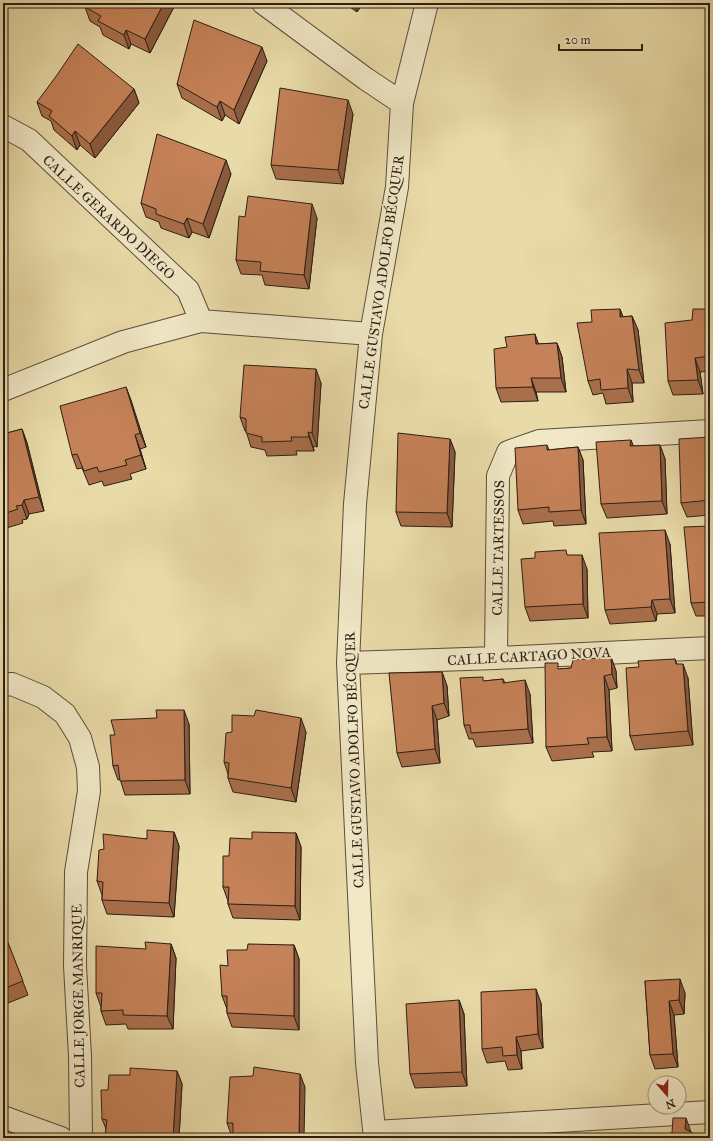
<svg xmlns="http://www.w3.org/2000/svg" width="713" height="1141" font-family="'IM FELL Great Primer',serif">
<rect width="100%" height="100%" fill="#e9dba8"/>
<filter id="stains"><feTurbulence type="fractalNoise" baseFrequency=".005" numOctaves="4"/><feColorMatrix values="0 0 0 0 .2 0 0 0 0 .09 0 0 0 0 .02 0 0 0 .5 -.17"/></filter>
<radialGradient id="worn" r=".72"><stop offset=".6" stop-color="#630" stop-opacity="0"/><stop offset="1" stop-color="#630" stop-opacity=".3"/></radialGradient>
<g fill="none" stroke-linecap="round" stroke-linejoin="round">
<defs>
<path id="minor" d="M263,3L366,79L402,103
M3,126L29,140L188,290L201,321
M3,390L123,342L201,321L371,334
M496,658L498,476L508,452L539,441L710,431
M348,663L496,658L710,648
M3,685L12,684L43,697L65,714L80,738L88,767L89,791L76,872L75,966L80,1056L81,1138
M3,1117L61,1138
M375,1132L710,1112
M375,1138L367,1063L348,663L355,504L371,334L397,187L402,103L427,3"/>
</defs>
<use href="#minor" stroke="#5a4d3a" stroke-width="24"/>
<use href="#minor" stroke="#f1e8c6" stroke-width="22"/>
</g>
<path fill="#a96f4b" stroke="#2a1e16" d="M86,3H176L150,53L131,44L129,49L103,35L100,27L90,21L85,7Z
M331,3H344L341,8Z
M344,3H363L357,12Z
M267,61L239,124L225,115L222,121L182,98L177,84Z
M134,89L139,103L95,158L80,145L77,150L54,130L51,121L42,116L37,102Z
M353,114L343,184L276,179L271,165Z
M231,174L209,238L192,232L189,238L161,228L159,222L146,217L141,203Z
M245,217L317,218L309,289L265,285L262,275L241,274L236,260Z
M710,302V371L700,372L703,394L673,395L668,381L692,320L709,309Z
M620,309L623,317L632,316L638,330L644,383H632L633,402L606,404L603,393L593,395L588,381L592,322Z
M557,343L562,357L566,392H536L538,401L501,402L496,388L539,344Z
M321,383L317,447L313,446L314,451H296L297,455L267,456L265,450L251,447L246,431H245L240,417Z
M126,387L146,447L140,449L146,469L130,474L132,479L104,486L102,481L89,485L82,468L77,469L72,455Z
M22,429L27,443L44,511L29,514L27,519L22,520L23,523L3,529V434Z
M710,437V515L687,517L681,503Z
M450,439L455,452L452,527L401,526L396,512Z
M631,440L633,446L660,445L665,459L667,514L607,518L601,504Z
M547,445L549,450L578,447L583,460L586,524L554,526L553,521L523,524L518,510Z
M710,526V616H696L691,603Z
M670,544L675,613L657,614L656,621L610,624L605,610Z
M568,555L587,569L588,618L530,621L525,607Z
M611,657L616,671L617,688L609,690L612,751L592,752L594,757L552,761L546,747L560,669L571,668Z
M675,659L677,664L688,678L693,745L635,750L630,736L639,667Z
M442,672L447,686L449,716L437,720L440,763L402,767L397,753Z
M503,679L505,683L530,694L533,743L476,747L473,739H469L464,725L485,681Z
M189,724L190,794L125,795L120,779L118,780L113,766L115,735Z
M306,732L296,802L233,792L228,778V774L224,762Z
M174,832L179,846L174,917L107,914L102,900V895L97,881L104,849Z
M296,833L301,847L300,920L233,918L228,904V901L223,887L229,856L252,839Z
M3,930L28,995L3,1005Z
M171,944L176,958L173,1029H128L126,1024L106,1025L101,1011V1007L96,993L146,949Z
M294,945L299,959V1030L232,1027L227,1013V1009L222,996L228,966L247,950Z
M645,981L685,993L684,1014L674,1015L678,1067L655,1069L650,1055Z
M459,1000L464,1014L467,1086L415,1088L410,1074Z
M541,1003L543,1048L521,1051L522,1069L508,1070L505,1061L487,1063L482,1049Z
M177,1071L182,1084L179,1138H106L105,1136L106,1129L102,1119L108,1090L130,1075Z
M305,1087L233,1137H232L227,1123Z"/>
<path fill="#8a5a3d" stroke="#2a1e16" d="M164,3H176L150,53L145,39Z
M339,3H344L341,8Z
M354,3H363L357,12Z
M126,30L131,44L129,49L124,35Z
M262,47L267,61L239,124L234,110Z
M134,89L139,103L95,158L90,144Z
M348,100L353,114L343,184L338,170Z
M220,101L225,115L222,121L217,107Z
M75,131L80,145L77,150L72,136Z
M226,160L231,174L209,238L203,224Z
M312,204L317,218L309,289L304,275Z
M187,218L192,232L189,238L184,224Z
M620,309L625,323L620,317Z
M632,316L638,330L644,383L639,370Z
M535,334L540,348L536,344Z
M557,343L562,357L566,392L561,378Z
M695,358L700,372L703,394L698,380Z
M316,369L321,383L317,447L312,433Z
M627,369L632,383L633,402L628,388Z
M531,378L536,392L538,401L533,387Z
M126,387L131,400L146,447L140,433Z
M22,429L27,443L44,511L39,497Z
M308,432L313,446L314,451L309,437Z
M135,435L140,449L146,469L141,455Z
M450,439L455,452L452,527L447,513Z
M631,440L636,453L630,446Z
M660,445L665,459L667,514L662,501Z
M578,447L583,460L586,524L581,510Z
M24,500L29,514L27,519L22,505Z
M665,530L670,544L675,613L670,599Z
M582,555L587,569L588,618L583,604Z
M652,600L657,614L656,621L651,607Z
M611,657L616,671L617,688L612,674Z
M683,664L688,678L693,745L688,731Z
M442,672L447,686L449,716L444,703Z
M604,676L609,690L612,751L607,737Z
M525,680L530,694L533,743L528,729Z
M432,706L437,720L440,763L435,749Z
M184,710L189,724L190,794L185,780Z
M301,718L306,732L296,802L291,788Z
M174,832L179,846L174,917L169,903Z
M296,833L301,847L300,920L295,906Z
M171,944L176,958L173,1029L167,1016Z
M294,945L299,959V1030L294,1016Z
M680,979L685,993L684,1014L679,1000Z
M536,989L541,1003L543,1048L538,1034Z
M459,1000L464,1014L467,1086L462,1072Z
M669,1001L674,1015L678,1067L673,1054Z
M516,1037L521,1051L522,1069L517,1055Z
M177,1071L182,1084L179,1138H173Z
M300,1074L305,1087L304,1138H299Z
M686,1118L691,1132L685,1129Z"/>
<path fill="#c58157" stroke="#2a1e16" d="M86,3H164L145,39L126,30L124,35L98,21L101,16L85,7Z
M194,20L262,47L234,110L220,101L217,107L177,84Z
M78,44L134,89L90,144L75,131L72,136L49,116L52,111L37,102L57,75Z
M280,88L348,100L338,170L271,165Z
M157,134L226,160L203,224L187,218L184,224L156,214V209L141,203Z
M248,196L312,204L304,275L260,271L261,262L236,260L239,216L245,217Z
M707,302H710V356L695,358L698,380L668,381L665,323L692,320L693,309H709Z
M620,309V317L632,316L639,370L627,369L628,388L601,390L600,379L588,381L577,323L592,322L591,310Z
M535,334L536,344L557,343L561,378H531L533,387L496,388L494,349L507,347L505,337Z
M244,365L316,369L312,433L308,432L309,437H291L292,441L262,442V437L246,433V419L240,417Z
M126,387L140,433L135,435L141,455L125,460L127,465L99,472L97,467L84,471L77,454L72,455L60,406Z
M22,429L39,497L24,500L22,505L16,506L18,509L3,514V434Z
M398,433L450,439L447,513L396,512Z
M710,437V500L681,503L679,439Z
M631,440L630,446L660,445L662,501L601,504L596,442Z
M547,445V450L578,447L581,510L549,512V507L518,510L515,448Z
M710,526V602L691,603L684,527Z
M665,530L670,599L652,600L651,607L605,610L599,533Z
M566,550L567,555H582L583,604L525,607L521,559L535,558V552Z
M611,657L612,674L604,676L607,737L587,738L589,744L546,747L545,663H558V669L571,668L573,660Z
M675,659L676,664H683L688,731L630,736L626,668L639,667L638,661Z
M442,672L444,703L432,706L435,749L397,753L389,673Z
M483,677V681L503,679V683L525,680L528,729L471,733L470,725H464L460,678Z
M156,710H184L185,780L120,781L118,765L113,766L110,735H115L111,720L157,718Z
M256,710L301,718L291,788L228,778L229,763L224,762L226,733L232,732V715L254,716Z
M147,830L174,832L169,903L102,900L103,882L97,881L99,850L104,849L103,834L147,839Z
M252,832L296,833L295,906L228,904L229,887H223V856H229L230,838L252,839Z
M3,930L23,981L3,989Z
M145,942L171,944L167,1016L123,1015V1010L101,1011L102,993H96V946L146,949Z
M248,944L294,945V1016L227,1013V996H222L220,965L228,966L227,950H247Z
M680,979L679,1000L669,1001L673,1054L650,1055L645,981Z
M536,989L538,1034L516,1037L517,1055L503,1056L502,1047L482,1049L481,992Z
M459,1000L462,1072L410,1074L406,1004Z
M254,1067L300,1074L299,1138H233V1123H227L230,1077L253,1076Z
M130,1068L177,1071L173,1138H131L105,1136L107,1120L102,1119L101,1090H108L109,1075H130Z
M673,1118H686L685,1129L702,1138H651V1136L672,1133Z"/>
<g text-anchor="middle" stroke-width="3.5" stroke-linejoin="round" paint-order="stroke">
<g font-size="14" fill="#2a1e16" stroke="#f1e8c6">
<text transform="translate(109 217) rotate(43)" y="5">CALLE GERARDO DIEGO</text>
<text transform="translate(381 282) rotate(-82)" y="5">CALLE GUSTAVO ADOLFO BÉCQUER</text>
<text transform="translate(498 548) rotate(-89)" y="5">CALLE TARTESSOS</text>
<text transform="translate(529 656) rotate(-3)" y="5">CALLE CARTAGO NOVA</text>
<text transform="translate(354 760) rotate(-92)" y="5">CALLE GUSTAVO ADOLFO BÉCQUER</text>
<text transform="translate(78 996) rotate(-91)" y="5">CALLE JORGE MANRIQUE</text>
</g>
</g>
<rect width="713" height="1141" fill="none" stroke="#e9dba8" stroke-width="16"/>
<rect x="4" y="4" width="705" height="1133" fill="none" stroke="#2a1e16" stroke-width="2"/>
<rect x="8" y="8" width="697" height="1125" fill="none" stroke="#2a1e16"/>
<g transform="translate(667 1095) rotate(160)"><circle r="19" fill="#f1e8c6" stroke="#a19780"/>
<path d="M0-3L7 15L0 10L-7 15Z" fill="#8f2418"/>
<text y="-6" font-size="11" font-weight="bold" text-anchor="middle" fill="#2a1e16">N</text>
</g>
<path d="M559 44v6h83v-6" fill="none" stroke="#2a1e16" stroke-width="2"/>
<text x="565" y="44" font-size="12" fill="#2a1e16" stroke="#f1e8c6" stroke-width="3" paint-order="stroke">20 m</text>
<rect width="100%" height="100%" filter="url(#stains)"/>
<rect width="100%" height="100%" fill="url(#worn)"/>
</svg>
